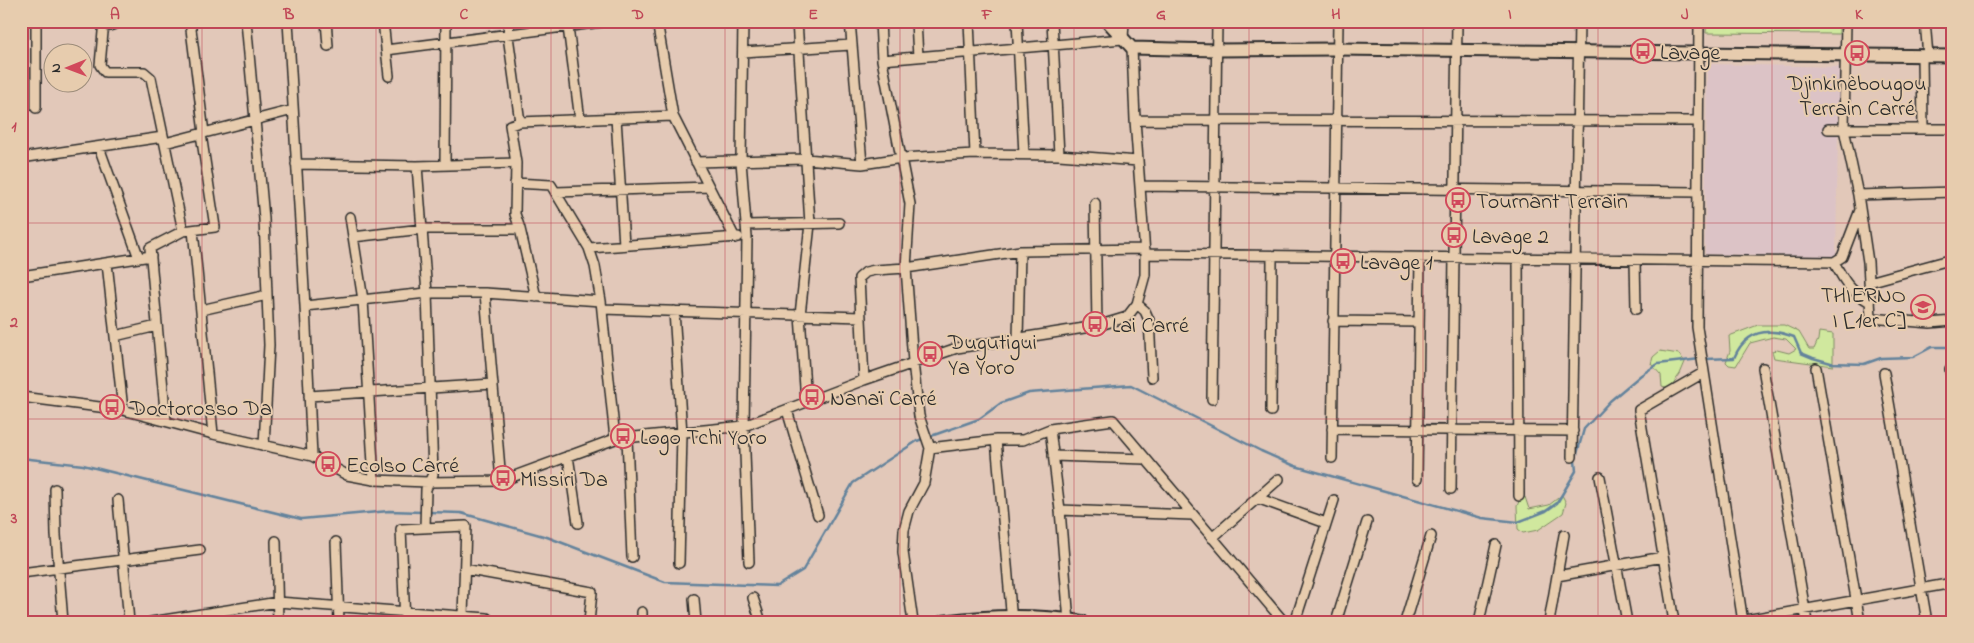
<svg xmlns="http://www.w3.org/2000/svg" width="1974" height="643" font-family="'Indie Flower',sans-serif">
<rect width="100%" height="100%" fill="#e2c8b9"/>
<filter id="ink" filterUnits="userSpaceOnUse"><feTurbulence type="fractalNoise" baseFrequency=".02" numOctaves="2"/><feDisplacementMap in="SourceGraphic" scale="10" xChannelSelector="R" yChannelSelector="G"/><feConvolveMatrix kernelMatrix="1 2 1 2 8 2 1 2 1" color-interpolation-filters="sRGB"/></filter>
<g filter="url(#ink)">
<path fill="#dcc3c6" d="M1707,64L1839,67L1836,256L1705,254Z"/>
<path fill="#d0e89e" stroke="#7e8a64" d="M1707,21H1839V34L1706,33Z
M1758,325H1784L1799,332L1809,349H1814L1818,340L1819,332L1833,334V366L1774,358L1772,351L1777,350L1789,353L1796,349L1786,339L1773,337L1750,343L1736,366L1729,365L1726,362L1730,351L1729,336Z
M1660,351L1679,354L1685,362L1680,374L1669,389L1662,387L1661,375L1651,364L1653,357Z
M1562,495L1566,503L1563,513L1538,530L1523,533L1518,529L1517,506L1520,499L1525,497L1529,509L1549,505Z"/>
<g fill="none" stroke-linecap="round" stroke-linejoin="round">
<path stroke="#64839c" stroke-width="2.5" d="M1705,359L1734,358C1746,330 1768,327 1794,337L1801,353L1813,358L1831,363L1864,364L1881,358L1913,357L1932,347H1953
M21,458L83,465L301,519L389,511L422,512
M428,512L461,513L547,537L665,582L777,586L803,570L853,483L917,441L979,419L1001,403L1029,393L1131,385L1261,451L1295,466L1482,518L1518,522L1546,511L1557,503L1576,471L1575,461L1584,429L1610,401L1641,375L1658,364L1700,359"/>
<defs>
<path id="minor" d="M104,21L100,65L105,72H144L151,78L183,231
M190,21L204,133
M246,21L264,219L269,345L264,446
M288,21L305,306L312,456
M326,21L328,46
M383,21L389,76
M509,21L508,36L520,122
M657,21L673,116L735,238
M743,21L741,161L747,237L744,426L749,562
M797,21L810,224L800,315L806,402
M850,21L862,164
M880,21L882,60L910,204L906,268L913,362L919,416L930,448
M916,21L918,57
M969,21L975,154
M1017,21L1024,154
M1052,21L1059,155
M1699,21L1697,327L1743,622
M1846,21L1844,129L1858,195L1868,262L1871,318L1930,323L1953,321
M1925,21L1928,56
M568,27L580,120
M103,28L124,21
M386,50L610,21
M743,52L851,45
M1922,56L1923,129
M882,60L1123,39L1124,21
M36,108V21
M616,118L624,245
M1135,120L1698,121
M1828,129H1953
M165,143L293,110
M99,147L139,258
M21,158L163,137
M696,162L806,159L862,164L902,158L975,154L1059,155L1138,161
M296,164L417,166L516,163
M445,165L446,21
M417,166L427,293L433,474L426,489L425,528
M515,183L551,185L589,248L595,266L601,301L615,439
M1140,186L1698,192
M556,192L709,187
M1858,195L1953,192
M1095,203L1097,326
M350,217L363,300L374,480
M746,225L839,223
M193,230L213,434
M353,237L422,229H520
M589,248L738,237
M1145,254L1834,262L1842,257L1860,210
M1518,259L1519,496
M1635,260L1636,309
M1834,262C1845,283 1849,290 1870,302
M107,263L123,410
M28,275L151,256
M1869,282L1953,259
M485,293L501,481
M536,297L520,229L515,214L516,163L510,125L520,122L673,116
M1137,304L1145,311L1149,320L1152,377
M305,306L427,293H485L601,301
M602,309L861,317
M201,310L267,295
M674,311L682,434L679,563
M1333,321L1419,322
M115,336L157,326
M1018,339L1020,251
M1763,368L1807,622
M1816,368L1860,622
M1950,369L1953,387
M1884,373L1927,622
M864,380L859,278L866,272L875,270L906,268L1020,251L1145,249
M309,396L493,384
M21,397L123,410L213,434L312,456L347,475L374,480L428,482L501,481L615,439L744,426L864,380L957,348L1097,326L1127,317L1137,304L1145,275V254L1135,120L1132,48
M1212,399L1217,21
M787,410L818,515
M1271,411L1272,256
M166,421L150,248L183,231L215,227L201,134
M1050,429L1060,510L1069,622
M1332,429L1573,431
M627,438L632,557
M996,440L1012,622
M568,456L578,523
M1053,456L1145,459
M1572,457L1579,21
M1332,458L1338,21
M1600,477L1627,622
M1417,479L1420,258
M55,489L56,535L63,622
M1451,489L1457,21
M1257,498L1326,523
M118,500L129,622
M1060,510L1192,515
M1212,538L1279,479
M276,541L278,622
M336,542L339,622
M464,569L592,592L589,622
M21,573L200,550
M1557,576L1663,557
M753,598L761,622
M694,599L696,622
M642,612V622
M151,622L278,602L487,618L491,622
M405,622L401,529L466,526L463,616
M913,622L903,552L904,530L909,511L924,483L930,448L996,440H1023L1050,429L1113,420L1284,622
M1295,622L1334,500
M1336,622L1367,522
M1405,622L1431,536
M1479,622L1496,545
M1549,622L1564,535
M1674,622L1639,410L1703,373
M1734,622L1953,583"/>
<path id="tertiary" d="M1107,21L1132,48L1217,50L1337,49L1953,56"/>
<path id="secondary" d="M943,622C989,616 1036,615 1082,622"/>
</defs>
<use href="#minor" stroke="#2b2b2b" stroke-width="12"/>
<use href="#tertiary" stroke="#2b2b2b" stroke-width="15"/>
<use href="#secondary" stroke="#2b2b2b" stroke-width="16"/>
<use href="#minor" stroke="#e7ccae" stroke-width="9"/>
<use href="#tertiary" stroke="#e7ccae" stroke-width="11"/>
<use href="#secondary" stroke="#e7ccae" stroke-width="12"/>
</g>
</g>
<path fill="none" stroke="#c04656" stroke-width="1" stroke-opacity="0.55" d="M202,21V622M376,21V622M551,21V622M725,21V622M900,21V622M1074,21V622M1249,21V622M1423,21V622M1598,21V622M1772,21V622M21,223H1953M21,419H1953"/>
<defs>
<symbol id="bus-ring" viewBox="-11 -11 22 22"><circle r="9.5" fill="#e7ccae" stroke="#d1495b" stroke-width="1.5"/><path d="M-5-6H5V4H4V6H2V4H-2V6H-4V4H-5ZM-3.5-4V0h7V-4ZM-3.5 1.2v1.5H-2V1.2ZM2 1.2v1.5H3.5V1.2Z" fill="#d1495b"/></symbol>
<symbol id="school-ring" viewBox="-11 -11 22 22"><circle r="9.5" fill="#e7ccae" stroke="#d1495b" stroke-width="1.5"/><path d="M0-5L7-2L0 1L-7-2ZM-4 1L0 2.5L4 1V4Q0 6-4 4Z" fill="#d1495b"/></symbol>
</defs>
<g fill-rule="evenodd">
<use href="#bus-ring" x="1629" y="37" width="28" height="28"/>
<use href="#bus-ring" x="1843" y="39" width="28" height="28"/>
<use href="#bus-ring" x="1444" y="186" width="28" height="28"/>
<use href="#bus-ring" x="1440" y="221" width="28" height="28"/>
<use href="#bus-ring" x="1329" y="247" width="28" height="28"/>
<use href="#school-ring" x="1909" y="293" width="28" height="28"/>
<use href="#bus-ring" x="1081" y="310" width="28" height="28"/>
<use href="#bus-ring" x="916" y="340" width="28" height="28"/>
<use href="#bus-ring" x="798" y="383" width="28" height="28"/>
<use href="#bus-ring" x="98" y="393" width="28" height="28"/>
<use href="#bus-ring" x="609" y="422" width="28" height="28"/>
<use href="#bus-ring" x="314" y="450" width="28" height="28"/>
<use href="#bus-ring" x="489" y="464" width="28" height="28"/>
</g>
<g text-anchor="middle" stroke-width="4" stroke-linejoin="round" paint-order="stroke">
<g font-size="22" fill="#2b2b2b" stroke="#e7ccae" text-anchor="start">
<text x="1660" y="59">Lavage</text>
<text x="1857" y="90" text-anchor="middle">Djinkinèbougou<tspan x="1857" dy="25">Terrain Carré</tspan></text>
<text x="1476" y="208">Tournant Terrain</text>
<text x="1472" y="243">Lavage 2</text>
<text x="1360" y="269">Lavage 1</text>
<text x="1906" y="302" text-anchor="end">THIERNO<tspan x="1906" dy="25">I [1er C]</tspan></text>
<text x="1112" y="332">Lai Carré</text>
<text x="948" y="349">Dugutigui<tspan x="948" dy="25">Ya Yoro</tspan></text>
<text x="830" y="405">Nanaï Carré</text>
<text x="130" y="415">Doctorosso Da</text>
<text x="640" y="444">Logo Tchi Yoro</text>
<text x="346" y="472">Ecolso Carré</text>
<text x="520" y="486">Missiri Da</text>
</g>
</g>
<rect width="1974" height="643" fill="none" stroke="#e7ccae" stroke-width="55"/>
<g transform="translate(68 68) rotate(269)"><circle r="24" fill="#e7ccae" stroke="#9c8c7a"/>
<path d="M0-4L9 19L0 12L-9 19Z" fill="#d1495b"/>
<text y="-8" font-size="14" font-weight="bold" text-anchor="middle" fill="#2b2b2b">N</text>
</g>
<rect x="28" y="28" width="1918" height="588" fill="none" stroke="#c04656" stroke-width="2"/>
<g font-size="16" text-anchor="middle" font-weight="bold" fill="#c04656">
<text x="115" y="19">A</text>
<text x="289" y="19">B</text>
<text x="464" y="19">C</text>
<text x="638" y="19">D</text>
<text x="813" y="19">E</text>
<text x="987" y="19">F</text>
<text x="1161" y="19">G</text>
<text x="1336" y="19">H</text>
<text x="1510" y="19">I</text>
<text x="1685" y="19">J</text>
<text x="1859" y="19">K</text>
<text x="14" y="131">1</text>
<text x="14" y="327">2</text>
<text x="14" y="523">3</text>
</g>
</svg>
